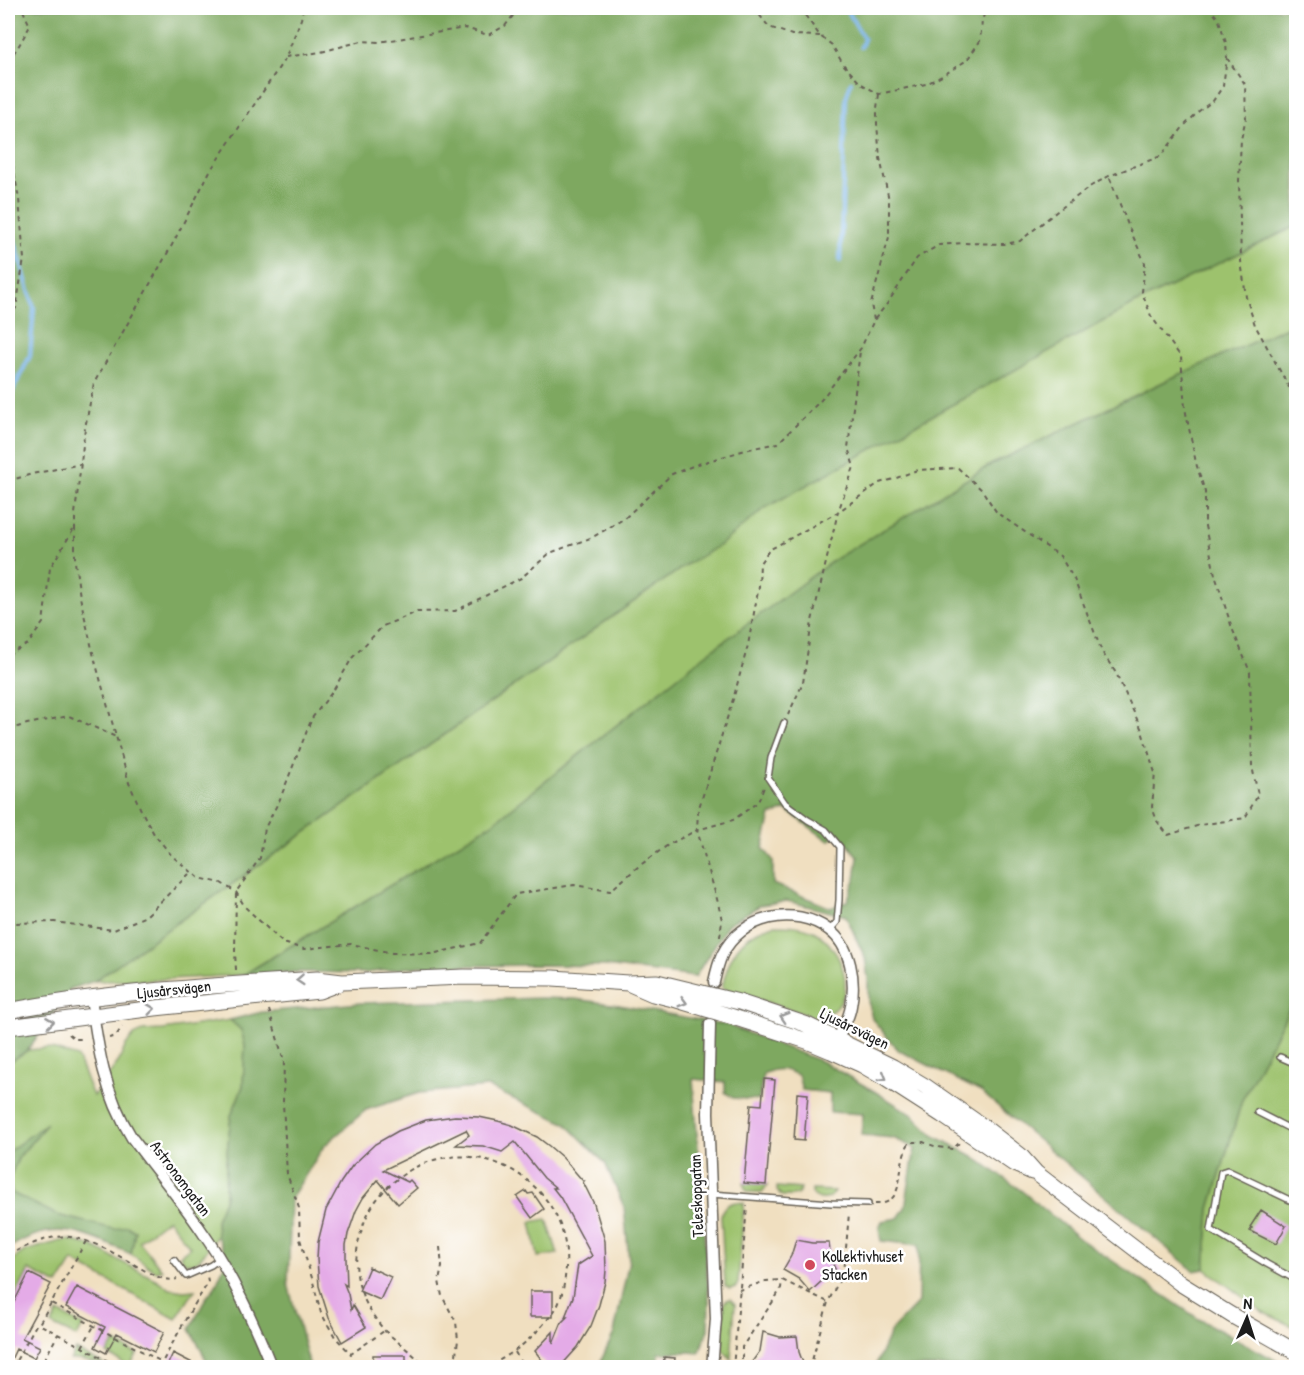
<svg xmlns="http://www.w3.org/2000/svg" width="1304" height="1375" font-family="'Patrick Hand',sans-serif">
<rect width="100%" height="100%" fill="#fff"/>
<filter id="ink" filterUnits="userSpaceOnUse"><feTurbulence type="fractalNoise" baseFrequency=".0167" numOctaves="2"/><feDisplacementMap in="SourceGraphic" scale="12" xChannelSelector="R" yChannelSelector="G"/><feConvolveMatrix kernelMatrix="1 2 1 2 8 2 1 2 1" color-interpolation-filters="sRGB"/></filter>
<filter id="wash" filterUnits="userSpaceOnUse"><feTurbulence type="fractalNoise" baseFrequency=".008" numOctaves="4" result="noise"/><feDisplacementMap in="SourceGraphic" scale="24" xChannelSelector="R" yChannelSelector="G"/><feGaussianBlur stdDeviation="1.35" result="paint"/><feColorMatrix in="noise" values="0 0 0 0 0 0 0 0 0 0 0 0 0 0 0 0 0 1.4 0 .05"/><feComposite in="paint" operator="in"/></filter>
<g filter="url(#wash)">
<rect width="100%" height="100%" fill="#f0dfc0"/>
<path fill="#9dc26d" stroke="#5c6f44" stroke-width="1.5" d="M1296,226V323L1174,377L992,464L835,559L700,659L493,823L243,975L150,980L94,981L686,565L720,545L765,508L1138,302Z
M774,925C788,925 802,925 815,932C841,947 861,996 827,1014C824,1016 818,1016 814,1017L722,988C727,965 734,944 756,932C761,929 768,927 774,925Z
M1296,996V1328L1263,1312L1205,1269L1210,1209L1242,1100Z
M230,1020L241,1030L245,1045L243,1086L231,1116L226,1162L225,1197L216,1220L217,1236L200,1259L193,1264L184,1262L180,1255L190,1247L168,1219L139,1241L162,1270L155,1271L131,1254L135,1231L114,1230L57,1215L12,1193L8,1181L19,1157L45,1126L8,1152V1063L28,1050L49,1048L77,1057L93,1096L119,1061L126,1045L134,1035L143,1031L163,1030Z
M744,1183L767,1185V1186L762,1192H749L745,1189Z
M777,1187L801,1189C798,1198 790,1196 782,1196L777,1191Z
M812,1190L834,1191C830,1202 819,1201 812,1194Z
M737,1202L744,1203V1206L738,1283L736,1287L730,1289L725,1286V1283L721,1216C722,1207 728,1203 737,1202Z
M547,1219L558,1254L538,1257L531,1222Z
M69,1240L89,1245L157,1280L170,1289L184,1291L195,1290L176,1319L73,1261L58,1285L29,1270L8,1311V1263L25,1251L61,1241Z
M730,1299L735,1304L731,1359L722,1349L724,1305L725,1301Z
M58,1312L83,1326L77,1337L56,1327L52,1324Z
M114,1342L137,1354L130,1366H128L107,1354Z
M76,1350L105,1365C92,1364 85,1358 70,1360Z"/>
<path fill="#7ea860" stroke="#4d623e" stroke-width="1.5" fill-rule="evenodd" d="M8,8H1296V226L1138,302L765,508L720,545L686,565L94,981L70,989L28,1050L8,1063Z
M1296,323V996L1242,1100L1210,1209L1205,1269L1194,1271L981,1092L898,1050L872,1019L868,1001V979L865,958L846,916L787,901L761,905L728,924L695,977L605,966L543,965L421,966L364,973L298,972L243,975L493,823L700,659L835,559L992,464L1174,377ZM786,810L829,841L839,833L858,857L855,880L847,901L831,908L773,884V860L763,848L771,815Z
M542,998L575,999L619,1005L727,1025L823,1062L874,1091L913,1115L933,1135L973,1156L1022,1191L1080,1239L1199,1319L1288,1367H875L891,1331L918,1303L919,1245L881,1241L879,1228L882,1221L898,1218L905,1208L915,1148L893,1138L861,1135L863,1114L830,1112V1093L802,1090L798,1075C784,1069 778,1067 763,1074L759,1100L733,1098L725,1092V1082L693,1079L709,1301L708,1330L699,1353L688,1352L659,1353L657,1367H598L614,1333L629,1261L624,1207L605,1163L565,1123L488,1087L419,1093L366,1110L324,1146L291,1198L288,1284L310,1367H210L190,1329L206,1298L215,1287L227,1259L217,1236L216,1220L225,1197L226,1162L231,1116L243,1086L245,1045L241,1030L230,1020L262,1012L360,1003Z
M47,1123L19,1157L8,1181L12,1193L57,1215L114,1229L127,1226L135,1231L131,1254C85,1234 54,1217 8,1249V1152Z"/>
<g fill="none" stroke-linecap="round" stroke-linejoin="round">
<path stroke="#77b2e8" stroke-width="4" d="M846,8L864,39L861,47
M8,218L34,308L30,356L11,394L8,455
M840,261L846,98L851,82"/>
</g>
<g id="blocks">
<path fill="#e4abe7" d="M764,1079L775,1080L766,1185L744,1183L751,1104L762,1105Z
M797,1093L808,1094L804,1141L794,1140Z
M455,1116L479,1117L498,1121L512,1125L537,1137L549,1146L563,1158L583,1181H584L583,1182L594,1204L605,1241L606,1270L605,1282L599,1305L591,1326L578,1347L559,1368H543L545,1364L535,1351L553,1332V1344L562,1322L567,1317H565L573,1297L578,1265L592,1256L560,1197L553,1188H556L544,1178L515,1142L502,1152L483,1146L456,1145L469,1135L466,1130L383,1170L408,1182L410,1180L417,1188L398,1204L378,1180L363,1198L356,1211L348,1234L346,1245V1259L347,1286L344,1284L348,1294L351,1310L353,1305L366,1327L342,1342L329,1318L319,1286L317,1259L318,1242L326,1210L341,1182L352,1166L375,1144L398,1131L426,1120Z
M526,1191L528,1194L533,1193L544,1209L532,1218L517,1197Z
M1261,1210L1286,1226L1276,1244L1250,1231L1252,1228L1250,1227Z
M796,1240L812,1243H829L831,1260L838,1275L822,1281L810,1292L799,1279L783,1270L791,1256Z
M369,1267L391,1277L380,1300L359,1291Z
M29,1273L51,1284L22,1338L40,1347L34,1358L16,1349L8,1366V1314Z
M77,1287L164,1332L154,1352L117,1333L106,1353L95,1347L105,1327L66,1307Z
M530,1291H553V1317H530Z
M763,1332L780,1337L797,1336L799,1352L805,1368H758L751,1363L760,1351Z
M173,1353L202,1368H166Z
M373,1355H406V1368H373Z
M664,1357L675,1358L674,1368H663Z"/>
</g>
</g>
<g filter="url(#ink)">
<use href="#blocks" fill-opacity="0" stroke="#666055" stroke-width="1.5"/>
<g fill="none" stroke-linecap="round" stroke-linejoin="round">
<defs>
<path id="lane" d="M784,723L771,758L768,778L785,803L808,820L826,830L840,847L839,900L837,922L830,930
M1280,1057L1296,1064
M1257,1112L1296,1132
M711,1194L831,1203L868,1204
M1296,1203L1227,1170L1221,1172L1211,1230L1267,1264L1296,1280
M174,1260L186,1276L211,1265L219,1259"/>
<path id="street" d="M714,982C716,973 718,964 722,955C741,916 794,904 829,930C851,946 856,981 851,1006C849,1019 841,1033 834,1045
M91,998C98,1049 104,1093 132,1138C138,1146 145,1155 151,1163C169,1186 187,1209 203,1233C232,1274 253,1321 272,1368
M710,1024L708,1113L716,1319L712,1368"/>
<path id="secondary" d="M630,984L653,994L677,1000L733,1017L807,1041L831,1051L862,1065L886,1079L942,1115L1014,1164L1032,1172
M8,1011C109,991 214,986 317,979L342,982L464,977L553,978L628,983L657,982L739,1002L805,1024L893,1067L925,1086L985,1128L1020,1155L1036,1173L1181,1284L1231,1315L1296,1352
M8,1027L155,1008L319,991L340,983"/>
</defs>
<use href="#lane" stroke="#666055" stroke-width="8"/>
<use href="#street" stroke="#666055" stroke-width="13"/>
<use href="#secondary" stroke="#666055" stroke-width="17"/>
<path stroke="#666055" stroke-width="2" stroke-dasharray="4.5 4.5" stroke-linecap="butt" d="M303,8L301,19L286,57L210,171L172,245L94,383L85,428L75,514V562L80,597L94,657L129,783L141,810L154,834L172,856L199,878L221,883L236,892L245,907L283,943L304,949L351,944L392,953L431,954L480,943L516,894L574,885L610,891L639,866L668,845L697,830L733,820L758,802L764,787
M754,8L769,27L792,35L820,36
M800,8L820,36L832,45L843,64L860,83L879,94L926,84L942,76L967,60L980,41L982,21L986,8
M286,57L321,52L362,41L379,42L465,28L488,35L505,26L519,8
M1227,58L1245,84L1246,118L1241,139L1239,181L1241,261L1246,297L1255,325L1296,400
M8,61L18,47L30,26L22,8
M8,138L19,199L24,259L16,308L8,319
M874,320L871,304L889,237V200L880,158L877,124V108L879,94
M8,481L32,474L81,464
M8,655L28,644L43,623L50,568L75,527
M788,715L803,683L812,621L838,512L854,467L848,448L860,351
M8,730L27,724L69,716L116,737
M8,926L13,923L54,922L114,930L146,916L191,872
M720,937L722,920L717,899L697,830L698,811L734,696L748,645L759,586L760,563L769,550L838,512L879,483L894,479L917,470L958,468L982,490L997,513L1060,556L1074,579L1102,652L1116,673L1141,728L1155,773L1152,807L1157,821L1168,835L1200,825L1245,818L1258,795L1252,766L1250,672L1232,628L1215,575L1205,526V492L1196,463L1185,408L1181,357L1151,316L1142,292L1145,263L1128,225L1109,176
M236,970L235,952L236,892L260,858L265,828L280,799L312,718L333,691L352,658L383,626L417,612L455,611L521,578L550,553L593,537L625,518L672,474L698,464L749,449L778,443L821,400L861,348L874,320L887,304L917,258L939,245L963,243L1005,244L1020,241L1056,212L1091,186L1109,176L1161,156L1184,126L1199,111L1213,101L1223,86L1227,58L1226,43L1219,20L1210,8
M269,1010L284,1061L283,1103L287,1174L299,1208L300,1239L312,1278L321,1313L335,1337L351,1354L384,1331
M69,1034L75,1039H85
M109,1038L116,1036L122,1027
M875,1204C909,1205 894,1163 910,1142H923L937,1147L953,1149L959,1143
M86,1241L51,1303L162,1362
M440,1247L442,1267L439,1281L442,1296L456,1322L458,1340L456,1355L450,1368
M8,1255C23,1248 38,1240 56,1237C83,1233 119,1256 142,1269C153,1275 165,1282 177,1279
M739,1290L766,1281L782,1280L828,1302
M51,1303L39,1324L121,1368
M82,1347L94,1326
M515,1352L524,1368
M12,1368L37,1323L39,1324
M40,1368L58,1334
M71,1368L73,1365L85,1362L98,1368
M159,1368L188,1315L206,1286L208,1282L207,1275
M429,1368L385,1331C357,1298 349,1267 363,1226C370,1204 386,1186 404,1174C474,1126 572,1183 566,1267C565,1280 563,1295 557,1307C554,1312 550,1317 546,1321C528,1343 511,1355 485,1368
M733,1368L747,1206
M742,1368V1347L776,1297L781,1288L782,1280
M810,1368L828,1302L839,1281L843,1270L846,1248L849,1213"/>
<use href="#lane" stroke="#fff" stroke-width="5"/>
<use href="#street" stroke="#fff" stroke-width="10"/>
<use href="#secondary" stroke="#fff" stroke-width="15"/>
</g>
<defs><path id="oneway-chevron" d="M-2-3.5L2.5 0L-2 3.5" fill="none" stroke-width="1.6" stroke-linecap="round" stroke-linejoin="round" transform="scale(1.5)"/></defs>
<g stroke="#999">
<use href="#oneway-chevron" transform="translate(300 980) rotate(176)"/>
<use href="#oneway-chevron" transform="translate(683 1002) rotate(16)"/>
<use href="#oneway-chevron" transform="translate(151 1009) rotate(-7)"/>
<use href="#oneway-chevron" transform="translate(784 1017) rotate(-162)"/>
<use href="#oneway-chevron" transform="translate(50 1022) rotate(-7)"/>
<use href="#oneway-chevron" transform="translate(883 1077) rotate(31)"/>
</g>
</g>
<circle fill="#d1495b" stroke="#fff" stroke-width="2" cx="810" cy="1265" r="6"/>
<g text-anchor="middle" stroke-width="5" stroke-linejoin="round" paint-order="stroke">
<g font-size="16" fill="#1c1c1c" stroke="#fff">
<text transform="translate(174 989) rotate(-6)" y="6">Ljusårsvägen</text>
<text transform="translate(855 1028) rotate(26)" y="6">Ljusårsvägen</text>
<text transform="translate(181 1178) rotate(53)" y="6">Astronomgatan</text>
<text transform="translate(696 1196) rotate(-92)" y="6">Teleskopgatan</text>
</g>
<g font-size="16" fill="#1c1c1c" stroke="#fff" text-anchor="start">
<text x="822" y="1262">Kollektivhuset<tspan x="822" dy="18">Stacken</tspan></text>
</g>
</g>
<rect width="1304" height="1375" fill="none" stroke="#fff" stroke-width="30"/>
<g transform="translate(1247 1318) rotate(3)" stroke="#ffffff" stroke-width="4.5" paint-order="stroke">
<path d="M0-4.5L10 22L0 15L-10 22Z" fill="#1c1c1c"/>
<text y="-9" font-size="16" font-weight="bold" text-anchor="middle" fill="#1c1c1c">N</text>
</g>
</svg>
